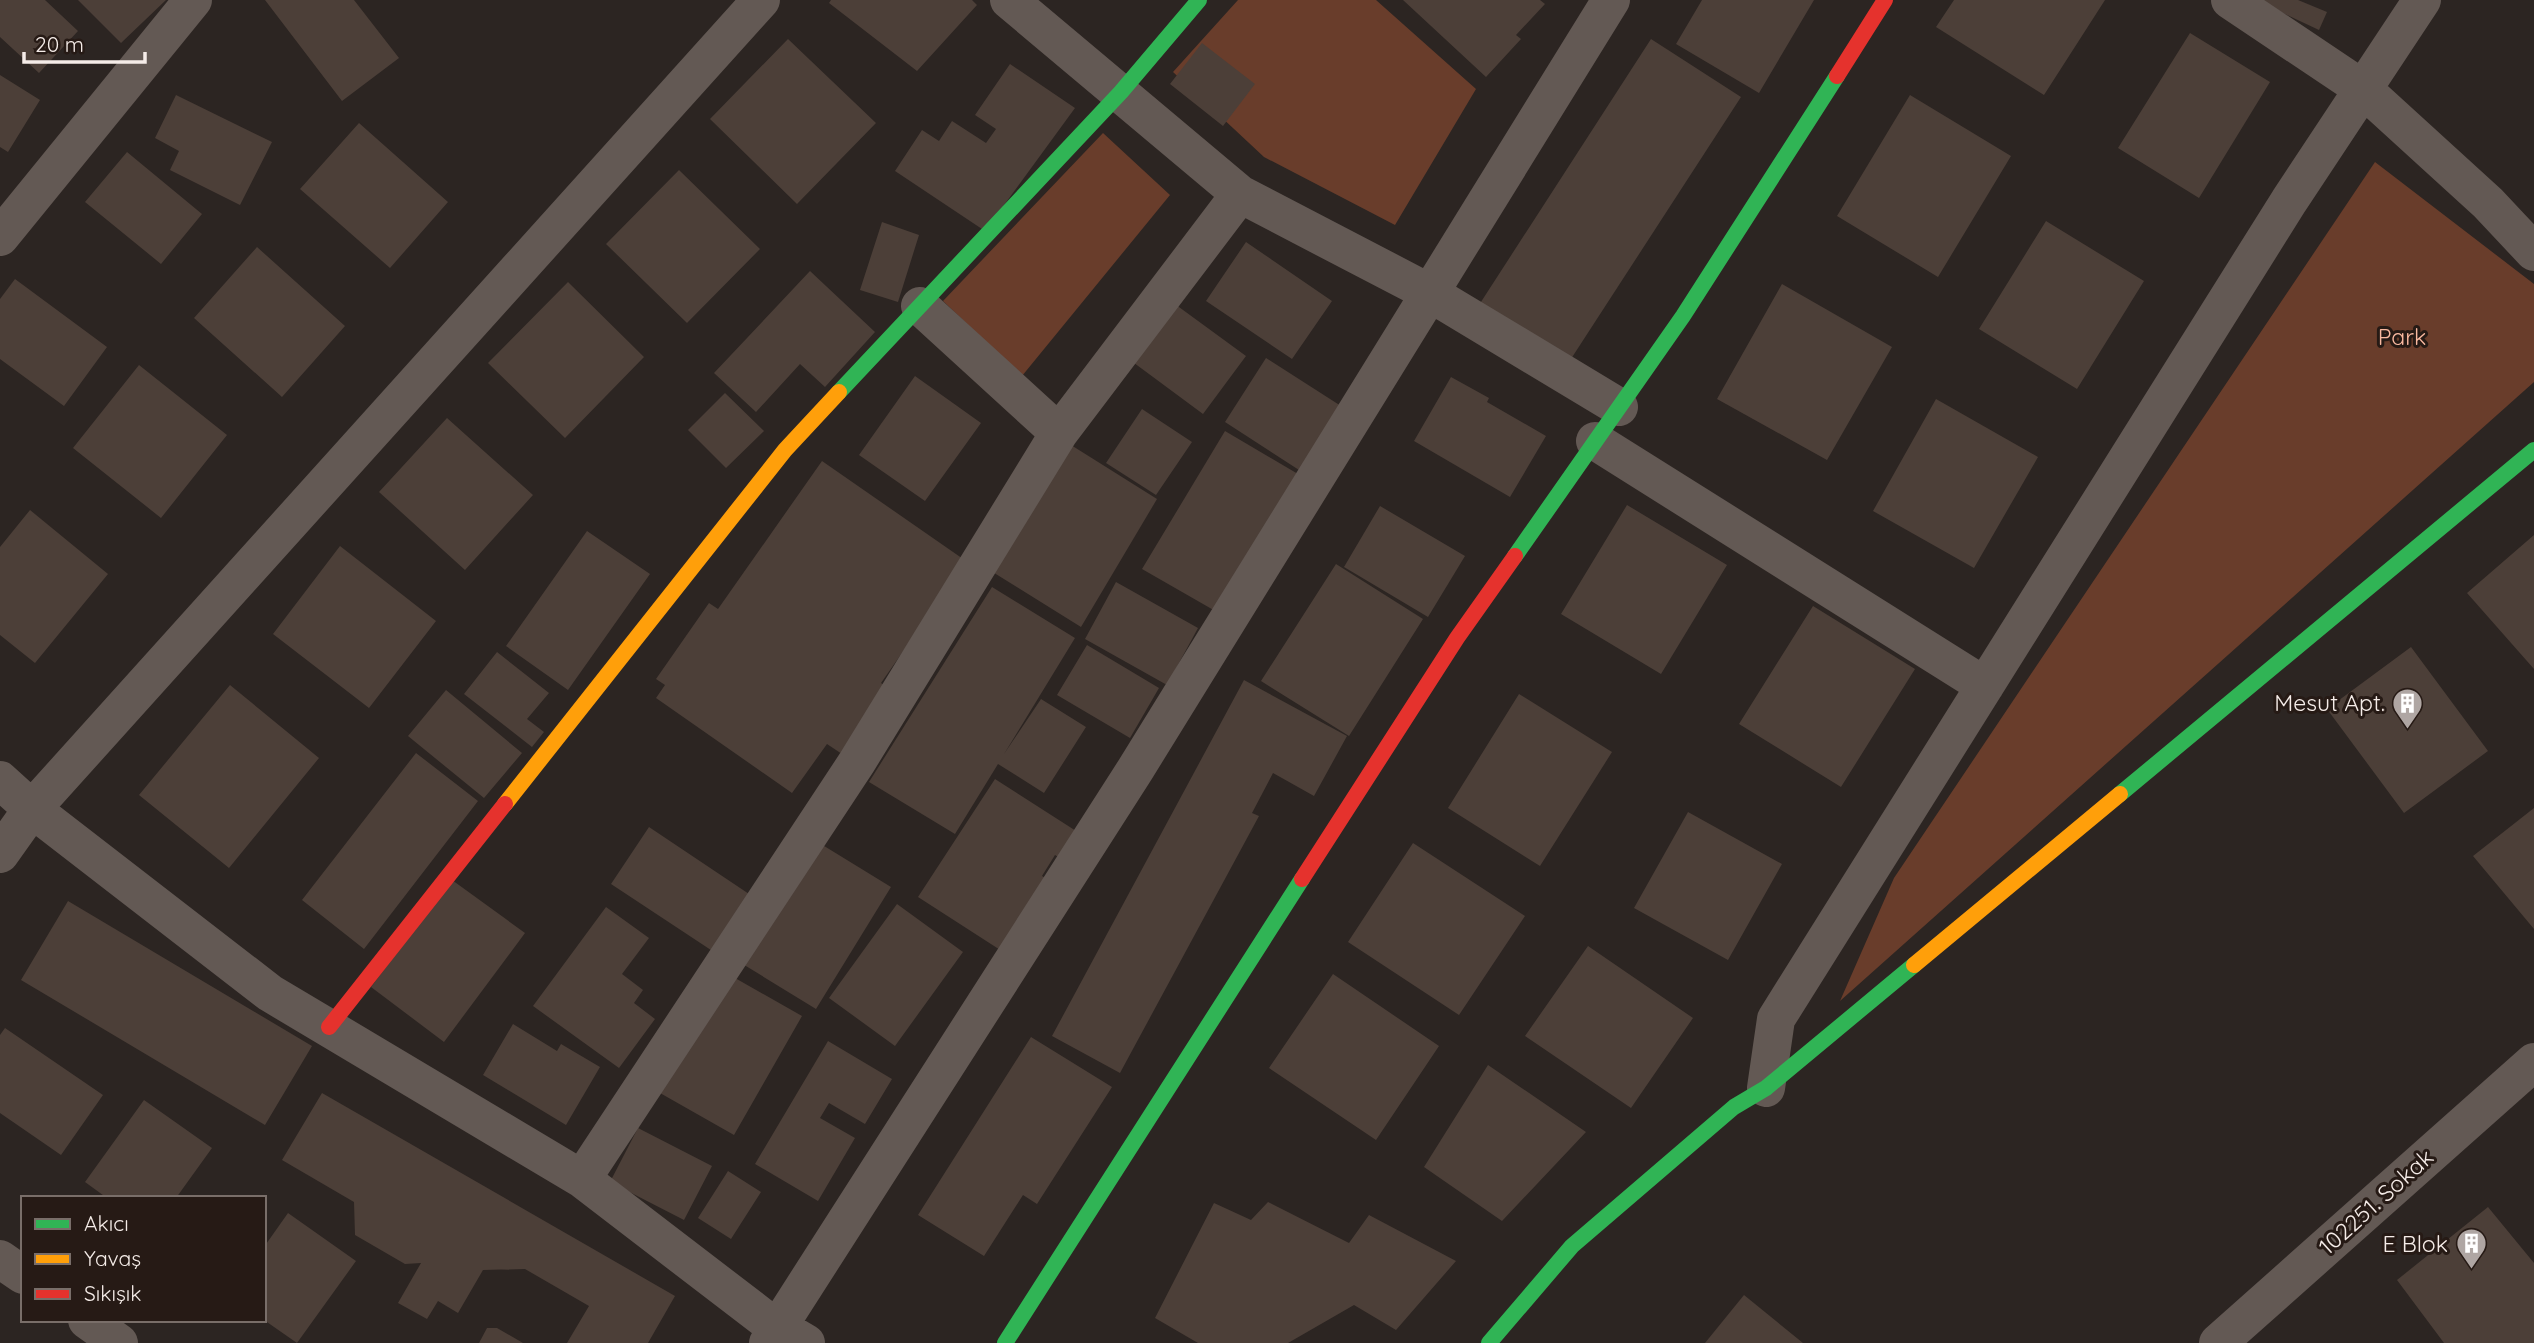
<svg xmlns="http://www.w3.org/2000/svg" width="2534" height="1343" font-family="Quicksand,sans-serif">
<rect width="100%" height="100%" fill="#2c2522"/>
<path fill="#693d2b" d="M1238,0H1376L1476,89L1395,225L1264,157L1173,72Z
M1103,133L1170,195L1022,376L943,301Z
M2375,162L2534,284V382L1840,1001L1894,878Z"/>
<path fill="#4c3f38" d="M0,0H45L78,31L39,73L0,37Z
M78,0H166L121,43Z
M265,0H354L399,58L342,101Z
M831,0H972L977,5L917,71L829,3Z
M1403,0H1540L1545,4L1516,35L1521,39L1486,77Z
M1702,0H1814L1759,93L1676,44Z
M1954,0H2105L2044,95L1936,27Z
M2255,0H2298L2327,12L2319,30Z
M2190,33L2270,82L2199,198L2118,148Z
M788,39L876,123L797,204L710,119Z
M1651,39L1741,97L1569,362L1479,305Z
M1202,43L1255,84L1223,126L1170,84Z
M1010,64L1075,108L985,231L895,171L922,130L939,141L952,121L986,143L996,129L975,115Z
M0,75L40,100L8,152L0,147Z
M176,95L272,142L240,205L170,170L179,151L155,138Z
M1910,95L2011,156L1938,277L1837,216Z
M359,123L448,202L390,268L300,189Z
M127,152L202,214L161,264L85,202Z
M679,170L760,249L687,323L606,244Z
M2046,221L2144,281L2077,389L1979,329Z
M882,222L919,235L898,302L860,290Z
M1246,242L1332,301L1292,359L1206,301Z
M257,247L345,326L282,397L194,318Z
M810,271L875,332L825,387L800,364L756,412L714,373Z
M15,279L107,347L64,406L0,359V299Z
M568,282L644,357L565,438L488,363Z
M1782,284L1892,347L1827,460L1717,399Z
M1168,299L1246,356L1203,414L1126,357Z
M1266,358L1341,406L1299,470L1225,422Z
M139,365L227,435L161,518L73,448Z
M915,376L981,423L925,501L859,455Z
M1451,377L1489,398L1487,402L1546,436L1510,497L1414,441Z
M725,393L764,431L726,468L688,430Z
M1936,399L2038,457L1974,568L1873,511Z
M1142,409L1192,442L1156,495L1106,463Z
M447,418L533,495L465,570L379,492Z
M1225,431L1298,474L1217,612L1142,569Z
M1071,445L1157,499L1081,627L991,571Z
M822,461L966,561L881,683L888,688L842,754L827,744L792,793L656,698L665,685L656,679L709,603L718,609Z
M1627,505L1727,565L1661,674L1561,614Z
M1380,506L1465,556L1428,617L1344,567Z
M30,510L108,574L35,663L0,635V547Z
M587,531L650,574L568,690L506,646Z
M2534,535V669L2467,593Z
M340,546L436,621L369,708L273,634Z
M1336,564L1423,619L1349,736L1261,681Z
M1116,582L1198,628L1167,685L1085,639Z
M992,587L1075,638L1004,754L1041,699L1086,727L1044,793L998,764L955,834L869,782Z
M1813,606L1915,669L1841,787L1739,724Z
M1087,645L1159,688L1130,738L1057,695Z
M2411,647L2488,751L2404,813L2327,709Z
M497,652L549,693L527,719L544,732L532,747L464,694Z
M1244,680L1347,736L1314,796L1273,773L1252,813L1259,816L1120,1073L1052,1036Z
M230,685L319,758L229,868L139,795Z
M446,690L522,753L484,798L408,736Z
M1519,694L1612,752L1540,866L1448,808Z
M416,753L478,801L364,949L302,900Z
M995,779L1087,838L1070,864L1055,855L1042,876L1055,884L1008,955L918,897Z
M2534,808V929L2473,856Z
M1688,812L1782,864L1728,960L1634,908Z
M649,827L758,900L720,956L611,884Z
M816,841L891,887L816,1009L741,963Z
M1413,843L1525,916L1459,1015L1348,942Z
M452,880L525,933L444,1042L371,987Z
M68,901L312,1046L265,1125L21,980Z
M897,904L963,952L895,1046L829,998Z
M606,907L649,938L622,974L643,990L634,1003L655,1019L619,1068L533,1006Z
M1588,946L1693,1018L1631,1108L1525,1036Z
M728,974L802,1016L734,1135L660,1093Z
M1333,974L1439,1046L1376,1140L1269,1068Z
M513,1024L557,1051L561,1044L600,1067L566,1125L483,1075Z
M5,1028L103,1095L61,1155L0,1113V1035Z
M1031,1037L1112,1087L1037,1204L1023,1195L984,1256L918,1215Z
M828,1041L892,1079L865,1124L829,1103L820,1118L855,1138L818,1201L755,1164Z
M1488,1065L1586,1132L1502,1221L1424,1167Z
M322,1093L675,1296L648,1343H567L589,1306L525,1269L483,1270L458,1313L438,1301L427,1319L398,1303L421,1263L405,1264L355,1235L354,1202L282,1160Z
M144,1100L212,1148L176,1198H107L85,1182Z
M638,1128L712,1166L684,1220L610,1182Z
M728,1171L761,1192L731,1239L698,1218Z
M1268,1202L1349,1243L1369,1215L1456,1261L1396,1330L1354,1305L1288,1343H1198L1155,1318L1214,1203L1251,1220Z
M2488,1207L2534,1263V1343H2444L2397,1280Z
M288,1213L356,1261L297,1343L264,1320V1247Z
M1744,1295L1803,1343H1705Z
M487,1328H497L523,1343H479Z"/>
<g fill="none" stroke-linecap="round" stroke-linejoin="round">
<path stroke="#635954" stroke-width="38" d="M1009,0L1240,194L1428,292L1619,407
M2230,0L2363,89L2488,203L2534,252
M0,237L193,0
M920,306L1059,433
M1595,441L1985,686
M0,780L32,809L270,993L582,1179L762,1317L806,1343
M0,854L32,809L761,0
M1766,1088L1776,1019L2289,201L2422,0
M582,1179L857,762L1059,433L1240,194
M0,1259L23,1275
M87,1320L119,1343
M768,1343L1135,770L1611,0
M2218,1343L2534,1062"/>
<path stroke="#30b455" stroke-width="16" d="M839,392L1121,92L1199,0
M1515,556L1683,316L1837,76
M2120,794L2534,450
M1005,1343L1302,879
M1489,1343L1572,1246L1734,1107L1766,1088L1914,965"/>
<path stroke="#ff9f0a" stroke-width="16" d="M505,804L785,450L839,392
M1914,965L2120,794"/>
<path stroke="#e5322d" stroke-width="16" d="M1837,76L1885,0
M1302,879L1457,638L1515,556
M329,1027L505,804"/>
</g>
<defs>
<symbol id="building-pin" viewBox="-11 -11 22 30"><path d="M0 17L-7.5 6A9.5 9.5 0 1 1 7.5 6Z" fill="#afa6a3" stroke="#261a15"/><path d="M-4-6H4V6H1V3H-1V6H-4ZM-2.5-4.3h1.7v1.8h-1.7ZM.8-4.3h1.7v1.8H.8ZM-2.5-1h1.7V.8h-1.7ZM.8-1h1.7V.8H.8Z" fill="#fff"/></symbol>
</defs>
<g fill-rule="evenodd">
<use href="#building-pin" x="2390" y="686" width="35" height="47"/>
<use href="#building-pin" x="2454" y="1226" width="35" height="47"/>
</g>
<g text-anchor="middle" stroke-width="6" stroke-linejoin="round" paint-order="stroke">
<g font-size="23" fill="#fab9a0" stroke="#261a15">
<text x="2402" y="345">Park</text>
</g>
<g font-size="23" fill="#f5ece8" stroke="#261a15" text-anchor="end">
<text x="2385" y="711">Mesut Apt.</text>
<text x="2448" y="1252">E Blok</text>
</g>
<g font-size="23" fill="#f5ece8" stroke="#261a15">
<text transform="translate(2376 1202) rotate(-42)" y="8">102251. Sokak</text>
</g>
</g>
<rect x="21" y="1196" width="245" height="126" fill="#261a15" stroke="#796e69" stroke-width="2"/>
<rect x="35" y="1219" width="35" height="10" fill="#30b455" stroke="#796e69" stroke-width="2"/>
<text x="84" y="1231" font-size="21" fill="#f5ece8">Akıcı</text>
<rect x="35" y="1254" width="35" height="10" fill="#ff9f0a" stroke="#796e69" stroke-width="2"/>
<text x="84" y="1266" font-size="21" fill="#f5ece8">Yavaş</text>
<rect x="35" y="1289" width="35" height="10" fill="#e5322d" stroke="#796e69" stroke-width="2"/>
<text x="84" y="1301" font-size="21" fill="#f5ece8">Sıkışık</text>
<path d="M24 52v10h121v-10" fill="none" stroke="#f5ece8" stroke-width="3.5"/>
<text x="35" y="52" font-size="21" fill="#f5ece8" stroke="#261a15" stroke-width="5" paint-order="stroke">20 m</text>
</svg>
